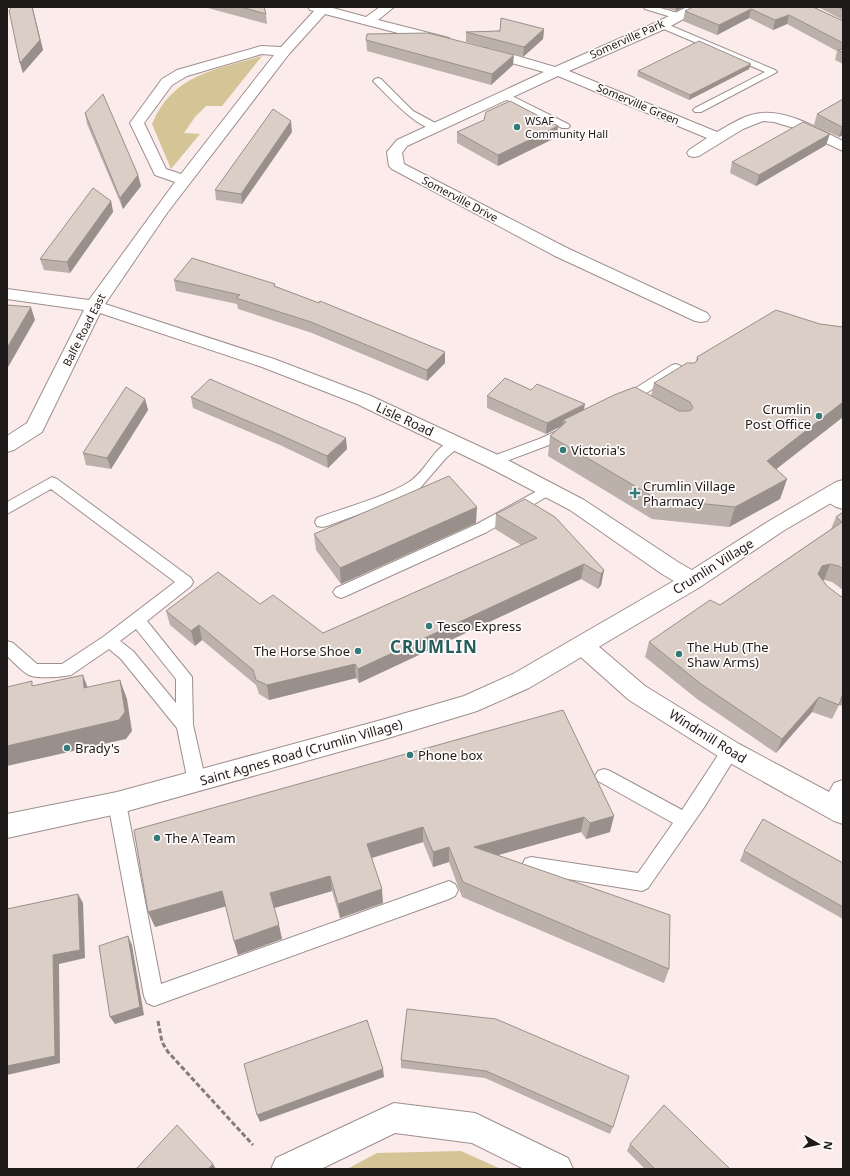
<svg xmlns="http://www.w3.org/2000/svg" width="850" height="1176" font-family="'Noto Sans',sans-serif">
<rect width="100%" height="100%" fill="#fbebea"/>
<path fill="#d5c496" d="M262,56L222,106H206L195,117L184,133L200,134L171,169L152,124C173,74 215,70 262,56Z
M461,1151L501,1169H347L377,1153Z"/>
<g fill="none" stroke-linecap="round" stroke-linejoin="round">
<defs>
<path id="service" d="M644,7H657L681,14L682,16L678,19L645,9Z
M662,22L775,70L777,72L701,112H695L693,110L695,108L765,72L659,27L658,25Z
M378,78L381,79L413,111L439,125L441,127L439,129C422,134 387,95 375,83L373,81L375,79Z
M504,92L568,124L570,126L568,128H562L501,97L499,95Z
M676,364C683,366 689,373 692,379L690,382C683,384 680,380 675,374L630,404L625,405L620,404L619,401L620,398L672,365Z
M568,426L573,427L575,430L573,433L549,445L493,466L488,464L486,461L488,458L539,439Z
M456,438L461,440L463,443L446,458L420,488L397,500L327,526L322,527L317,526L315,522L317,518C344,508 385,497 409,482C426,472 434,445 456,438Z
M52,477L57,479L191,578L193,582L191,586L147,621L192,677L193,725L206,782L203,787L197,790L191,787L188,782L177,728L121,659L109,649L71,675C62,677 37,679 29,675C21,671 14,662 7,656V641L13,643L37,664H62L103,637L175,582L51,489L7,514V502ZM136,629L176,679V703L133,651L120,641Z
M548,485L553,487L555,490L553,493L487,532L346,596L341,598L336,596L333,592L336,588L477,524Z
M730,744L736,746L738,751L736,756L705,806L648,888L642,891L531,873L525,871L522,865L525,859L531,857L638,873L673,823L598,781L595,776L598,771L604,769L610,771L682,810L724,746Z
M117,795L123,798L126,803L161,984L449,881L455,884L458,890L455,896L449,899L154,1006L147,1003L144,996L108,803L111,798Z"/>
<path id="minor" d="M308,7H329L366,17L380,7H394L378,20L449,38L451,41L449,44L444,45L325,14L289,54L167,213L105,304L274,359L371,396L500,456L584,500L678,562L700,575L703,581L700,587L692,589L684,587L662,574L570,510L486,466L357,404L262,367L100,313L42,432L14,450L7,452V436L27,423L84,310L7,299V289L89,300L175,182L155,175L130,123L162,79L177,70L261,46L281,47L314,11L310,10ZM262,54L274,55L181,174L166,169L144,123L172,85L187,76Z
M687,7H702L700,10L667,28L569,71L717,132C731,124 746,114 762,113C788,110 821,130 843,141V151L794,128L774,122L763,121L743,129L699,156L694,157L689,156L687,153L689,150L707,138L558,76L407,146L402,153L404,164L567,248L707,313L710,317L707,321L701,322L695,321L555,256L392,169L389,166L387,152L397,140L544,72L480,54L478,51L480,48H490L555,67L657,22Z
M832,487L843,492V509C834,507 826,502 822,494L825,489Z
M582,636L590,639L645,686L739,744L829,792L834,783L843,780V824L834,821L721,758L629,700L574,651L571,645L574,639Z
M394,1103L475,1113L568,1158L573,1169H524L472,1143L395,1133L321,1169H271L276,1158Z"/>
<path id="tertiary" d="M843,480V496L783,531L700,587L529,688L477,711L385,739L117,814L7,838V814L117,792L385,719L464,696L513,674L684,575L769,521L836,482Z"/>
</defs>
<use href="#service" stroke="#9d8f8e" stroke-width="2"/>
<use href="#minor" stroke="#9d8f8e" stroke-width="2"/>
<use href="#tertiary" stroke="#9d8f8e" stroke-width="2"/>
<path stroke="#857b7b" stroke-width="3" stroke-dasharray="5 2.5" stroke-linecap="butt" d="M158,1021L162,1042L168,1052L253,1145"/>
<use href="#service" fill="#fff" fill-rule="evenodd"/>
<use href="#minor" fill="#fff" fill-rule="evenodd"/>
<use href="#tertiary" fill="#fff" fill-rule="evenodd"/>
</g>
<path fill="#bbb1aa" d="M12,7H43L42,8H33L43,50L23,73L20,63Z
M204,7H264L266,14L267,24Z
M662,7H684L676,11Z
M693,7H814L843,21V64L835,60L837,51L787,24L773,30L749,18L717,35L683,21L685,11Z
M818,7H843V20Z
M544,29L543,39L523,57L466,42V32Z
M366,40L513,65L491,85L367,51Z
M751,64L749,69L689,100L637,76L638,71Z
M843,99V135L839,137L814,125L817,114Z
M85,113L138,175L141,186L123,209L87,124Z
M484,120L557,137L498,166L457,143V132Z
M292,132L242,204L216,200L215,190Z
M826,145L756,186L730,173L732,162Z
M111,201L113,212L70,273L44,270L40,259Z
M174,280L275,284V286L445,352V363L427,381L312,333L238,309L237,304L176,291Z
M820,324L843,327V417L776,469L787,479L780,499L729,527L652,519L548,456L550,436L560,427L546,434L487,408V396L584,410L651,396L654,383L695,363L696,361L697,357Z
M191,397L347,449L328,468L280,445L193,408Z
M145,399L148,410L111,469L86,465L83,453Z
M843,512V590L832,582L824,580H822L827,586L840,596L843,597V706L839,705L832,719L812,712L776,753L697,699L645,657L649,642L720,605L831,529L836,517Z
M496,514L604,570L601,585L598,589L581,579L359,683L356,678L269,700L259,694L256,685L202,640L195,646L170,625L166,611L260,604L323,633L521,545L495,529Z
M476,523L341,584L316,550L314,534Z
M563,710L610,832L586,839L581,832L498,855L669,969L664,983L462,897L449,862L433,867L423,842L372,858L383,903L340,918L332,891L274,908L282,939L238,955L234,941L226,906L155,927Z
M744,851L843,863V919L740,861Z
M407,1009L613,1127L610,1134L485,1078L401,1068V1060Z
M630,1144L730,1169H645L627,1151Z"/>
<path fill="#99908b" d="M32,7L43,50L23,73L20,63Z
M676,7H684L676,11Z
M751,9L749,18L717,35L719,25Z
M789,15L787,24L773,30L775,20Z
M544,29L543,39L523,57L524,47Z
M514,55L513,65L491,85L492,74Z
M751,64L749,69L689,100L690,95Z
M291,121L292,132L242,204L241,194Z
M558,126L557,137L498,166V155Z
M843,126V135L839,137L842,127Z
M830,134L826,145L756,186L759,175Z
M138,175L141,186L123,209L120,198Z
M111,201L113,212L70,273L67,262Z
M31,307L35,320L7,369V348Z
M445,352V363L427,381V370Z
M145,399L148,410L111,469L107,458Z
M843,402V417L761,481L767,461Z
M585,404L583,415L563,420V425L546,434L547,423Z
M346,438L347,449L328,468L327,456Z
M787,479L780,499L729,527L735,507Z
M477,507L476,523L341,584L340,568Z
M584,564L581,579L359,683L358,669Z
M830,564L824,580L816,582L818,574L822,566Z
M604,570L601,585L598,589L601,574Z
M199,625L202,640L195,646L191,631Z
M355,664L356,678L269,700L267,685Z
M83,675L90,694L84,688Z
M120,680L127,699L132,731L126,739L7,766V746Z
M819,697L812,712L776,753L782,739Z
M614,816L610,832L586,839L590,823Z
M584,817L581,832L473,862L474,847Z
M423,827V842L368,859L367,844Z
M449,847V862L433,867V852Z
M330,876L332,891L274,908L270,893Z
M382,889L383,903L340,918L338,904Z
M222,891L227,906L155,927L148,912Z
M78,894L83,903L85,958L59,964L60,1063L7,1075V1066L53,955Z
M279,925L282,939L238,955L234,941Z
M128,936L132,945L144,1015L115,1024L110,1017Z
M383,1069L384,1077L260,1122L257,1115Z
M213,1164L216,1169H208Z"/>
<path fill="#dacec6" stroke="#99908b" d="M12,7H32L40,40L20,63L9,10Z
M241,7H264L266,14Z
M693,7H813L843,21V43L789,15L775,20L751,9L719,25L685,11Z
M838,7H843V10Z
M501,18L544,29L524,47L466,32L500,31Z
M428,33L514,55L492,74L366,40L367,34Z
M699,41L751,64L690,95L638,71Z
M843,49V53L838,50Z
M103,94L138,175L120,198L85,113Z
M843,99V126L842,127L817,114Z
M510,101L558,126L498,155L457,132L484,120L486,112Z
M273,109L291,121L241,194L215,190Z
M803,122L830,134L759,175L732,162Z
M93,188L111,201L67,262L40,259Z
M192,258L275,284L274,286L319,303L320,301L445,352L427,370L311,322L236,298L240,295L174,280Z
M7,305L31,307L7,348Z
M776,310L820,324L843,327V402L767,461L787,479L735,507L657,499L550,436L566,422L563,420L614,395L635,387L679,411H690L693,408L690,402L654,383L687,363H695L698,359L697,357Z
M505,378L531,390L537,384L585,404L547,423L487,396Z
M210,379L346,438L327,456L278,434L191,397Z
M126,387L145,399L107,458L83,453Z
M449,476L477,507L340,568L314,534Z
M525,499L555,517L604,570L601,574L584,564L358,669L355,664L267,685L256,680L253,670L199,625L191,631L166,611L218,572L260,604L273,595L323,633L537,538L496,514Z
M843,512V569L839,566L830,564L822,566L818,574L827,586L840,596L843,597V693L839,705L819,697L782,739L701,684L649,642L710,600L720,605L842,522L836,517Z
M83,675L84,688L120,680L125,712L119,720L7,746V687L32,681V686Z
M563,710L614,816L590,823L584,817L474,847L670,915L669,969L463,882L449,847L433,852L423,827L367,844L382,889L338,904L330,876L270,893L279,925L234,941L222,891L148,912L134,830Z
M763,819L843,863V907L744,851Z
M78,894L80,950L53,955L55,1056L7,1066V909Z
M128,936L140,1007L110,1017L99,946Z
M407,1009L496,1019L629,1076L613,1127L486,1071L401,1060Z
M367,1020L383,1069L257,1115L244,1064Z
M664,1105L730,1169H655L630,1144Z
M177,1125L213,1164L208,1169H136Z"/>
<g fill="#327b78" stroke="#fffbfb" stroke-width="1.5">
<circle cx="517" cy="127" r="4"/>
<circle cx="819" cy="416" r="4"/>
<circle cx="563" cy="450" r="4"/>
<path d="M633 487h4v4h4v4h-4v4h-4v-4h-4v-4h4z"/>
<circle cx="429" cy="626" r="4"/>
<circle cx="358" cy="651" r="4"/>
<circle cx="679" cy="654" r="4"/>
<circle cx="67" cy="748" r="4"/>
<circle cx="410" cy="755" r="4"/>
<circle cx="157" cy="838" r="4"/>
</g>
<g text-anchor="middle" stroke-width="3.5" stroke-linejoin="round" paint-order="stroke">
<g font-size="11" fill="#1f1a1a" stroke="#fffbfb">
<text transform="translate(627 39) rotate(-24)" y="4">Somerville Park</text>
<text transform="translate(638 104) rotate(23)" y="4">Somerville Green</text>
<text transform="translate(460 199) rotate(28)" y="4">Somerville Drive</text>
<text transform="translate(84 330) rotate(-63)" y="4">Balfe Road East</text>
</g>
<g font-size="11" fill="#1f1a1a" stroke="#fffbfb" text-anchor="start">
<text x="525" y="125">WSAF<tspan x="525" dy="13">Community Hall</tspan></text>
</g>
<g font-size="13" fill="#1f1a1a" stroke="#fffbfb" text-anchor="start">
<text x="811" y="414" text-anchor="end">Crumlin<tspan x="811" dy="15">Post Office</tspan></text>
<text x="571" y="455">Victoria's</text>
<text x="643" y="491">Crumlin Village<tspan x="643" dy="15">Pharmacy</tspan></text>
<text x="437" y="631">Tesco Express</text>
<text x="687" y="652">The Hub (The<tspan x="687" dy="15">Shaw Arms)</tspan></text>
<text x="350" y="656" text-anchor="end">The Horse Shoe</text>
<text x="75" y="753">Brady's</text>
<text x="418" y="760">Phone box</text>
<text x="165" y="843">The A Team</text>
</g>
<g font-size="13" fill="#1f1a1a" stroke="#fffbfb">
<text transform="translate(405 419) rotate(25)" y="5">Lisle Road</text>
<text transform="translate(713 566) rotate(-32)" y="5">Crumlin Village</text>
<text transform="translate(708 736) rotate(32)" y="5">Windmill Road</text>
<text transform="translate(301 752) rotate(-16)" y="5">Saint Agnes Road (Crumlin Village)</text>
</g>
<g font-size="17" font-weight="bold" letter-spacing="1" fill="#245e5c" stroke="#fffbfb">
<text x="434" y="653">CRUMLIN</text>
</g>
</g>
<rect width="850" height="1176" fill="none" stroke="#1f1a1a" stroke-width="16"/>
<g transform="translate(818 1144) rotate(99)" stroke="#fffbfb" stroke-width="3" paint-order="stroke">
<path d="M0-3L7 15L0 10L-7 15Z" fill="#1f1a1a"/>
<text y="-6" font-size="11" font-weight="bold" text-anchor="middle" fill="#1f1a1a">N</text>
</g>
</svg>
